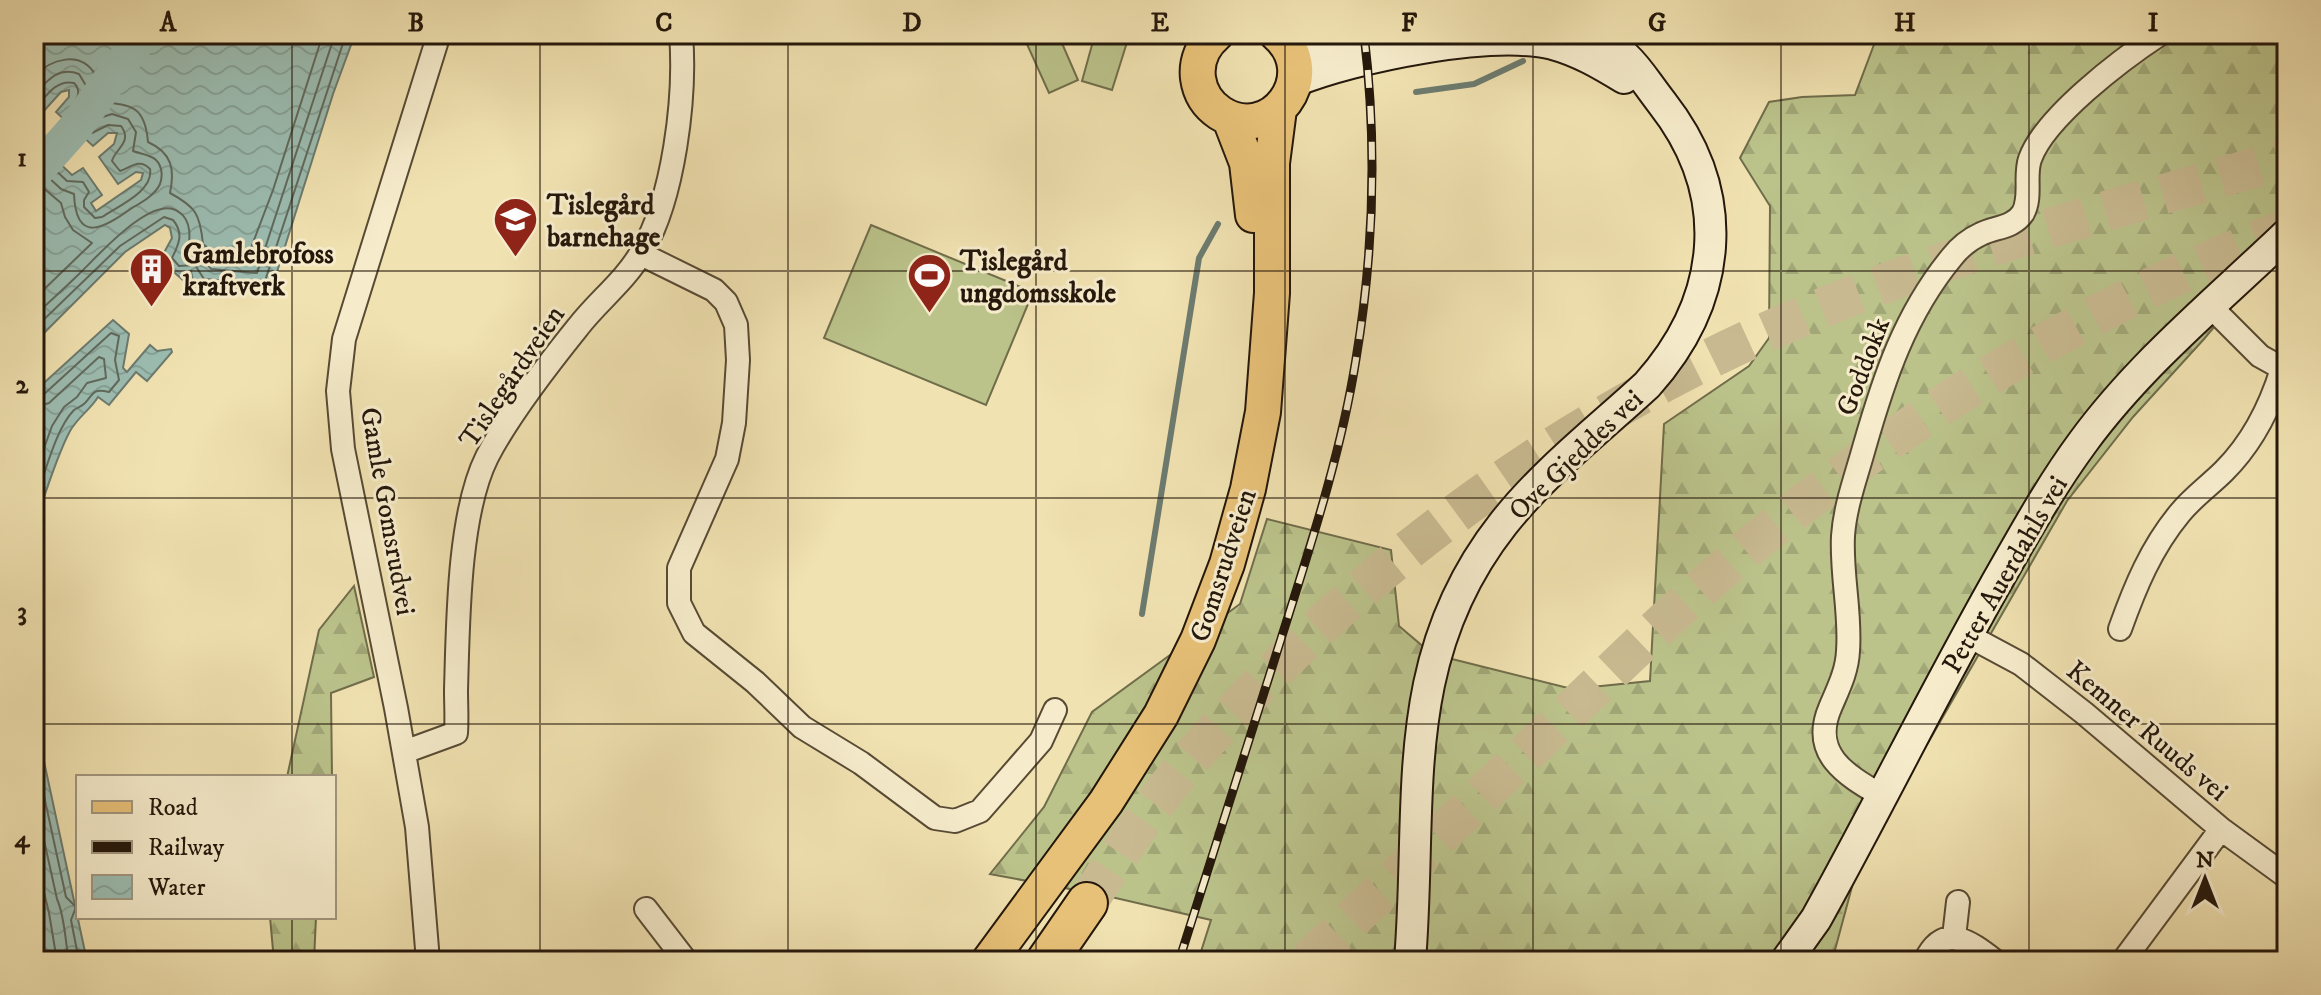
<svg xmlns="http://www.w3.org/2000/svg" width="2321" height="995" font-family="'IM FELL DW Pica',serif">
<defs>
<pattern id="forest-firs" width="22" height="20" patternUnits="userSpaceOnUse" patternTransform="scale(2)"><rect width="22" height="20" fill="#bbc38b"/><path d="M5 1l3.5 6h-7zM16 11l3.5 6h-7z" fill="#a1a777"/></pattern>
<pattern id="water-waves" width="16" height="10" patternUnits="userSpaceOnUse" patternTransform="scale(2)"><rect width="16" height="10" fill="#9cbdb2"/><path d="M0 5q4-4 8 0t8 0" fill="none" stroke="#86a298"/></pattern>
</defs>
<rect width="100%" height="100%" fill="#f1e2b1"/>
<filter id="stains"><feTurbulence type="fractalNoise" baseFrequency=".0025" numOctaves="4"/><feColorMatrix values="0 0 0 0 .2 0 0 0 0 .09 0 0 0 0 .02 0 0 0 .5 -.17"/></filter>
<radialGradient id="worn" r=".72"><stop offset=".6" stop-color="#630" stop-opacity="0"/><stop offset="1" stop-color="#630" stop-opacity=".3"/></radialGradient>
<path fill="url(#forest-firs)" stroke="#706d4b" stroke-width="2" d="M1878,34H2287V240L2204,339L2133,417L2067,501L1902,788L1853,883L1832,961H1198L1211,920L1107,896L990,874L1044,807L1092,712L1240,604L1267,519L1391,550L1399,626L1432,654L1572,689L1650,681L1664,424L1749,366L1769,338L1770,206L1740,158L1769,102L1802,97L1855,95Z
M354,586L374,677L331,693L332,777H287L319,630Z
M270,917H316L314,961H274Z"/>
<path fill="#bbc38b" stroke="#706d4b" stroke-width="2" d="M1044,34H1058L1078,80L1049,93L1026,42Z
M1095,34L1129,36L1112,90L1082,81Z
M871,225L1033,292L986,405L824,338Z"/>
<path fill="url(#water-waves)" stroke="#6c7b6f" stroke-width="2" d="M34,34H355L333,94L270,294L194,286L191,271L183,280L160,260L172,238L170,228L165,225L125,252L34,343V139L72,175L83,168L102,195L91,203L96,211L141,180L143,173L136,172L118,184L99,157L114,144L117,133H108L93,146L56,112L69,97V90L61,92L34,122Z
M113,320L129,334L123,368L127,372L150,345L157,351L171,349L172,352L147,381L136,372L109,405L98,397C90,410 78,417 70,431C56,457 44,498 34,527V392Z
M34,715L87,961H34Z"/>
<g fill="none" stroke-linecap="round" stroke-linejoin="round">
<path stroke="#606a5e" stroke-width="2" d="M34,77C50,59 81,49 96,76C101,84 100,93 101,102C132,105 145,106 148,142C172,153 175,169 170,193C196,207 200,214 203,244L220,258L246,261L273,190L323,34
M34,95C47,81 58,66 79,74L88,89L83,113L93,120L112,114L128,119L136,132L133,151C140,154 150,154 156,160C162,166 163,176 160,184C155,195 142,202 132,208C104,228 76,245 74,194L61,189L34,164
M34,110C45,98 55,79 74,83C83,92 76,101 69,109L70,114L92,133L108,125L121,126C133,142 115,149 112,161L120,171C131,167 140,158 150,169C154,191 118,206 102,217L95,218L84,207V200L89,192L83,182L67,181L34,150
M34,180L61,203L65,217L73,230L92,243L34,299
M34,316C49,302 65,288 80,273C97,257 153,192 179,212C192,221 190,238 188,252L202,257L211,269L257,273L335,34
M34,329L120,246L164,217L173,220C184,233 179,244 172,258L179,266L195,265L204,279L264,284L346,34
M34,398L42,396L111,333L119,336L115,360L119,380L109,392C93,388 94,393 85,403C81,407 78,407 74,410C55,429 44,478 34,503
M34,408L49,403L99,357L104,359L106,378L87,383L77,397L64,407L52,426L34,476
M34,750L66,897L76,907L71,920L79,961
M34,795L57,899C65,917 65,941 69,961
M34,851L49,913L57,961"/>
<path stroke="#6c7b6f" stroke-width="6" d="M1416,92L1474,84L1523,61
M1142,614L1199,258L1218,224"/>
<path stroke="#9cbdb2" stroke-width="34" d="M34,174L74,129L143,34"/>
<path stroke="#c8b990" stroke-width="40" stroke-dasharray="40 20" stroke-linecap="butt" d="M1087,903C1110,868 1132,833 1157,801C1192,754 1233,711 1274,671C1422,522 1597,405 1789,322C1949,252 2120,208 2287,158
M1308,961C1393,880 1478,799 1563,718C1629,655 1694,591 1765,534C1922,407 2098,301 2287,229"/>
<defs>
<path id="street" d="M641,254L714,290L726,302L736,325L738,360L734,423L727,459L679,568V603L694,633L755,682L802,727L861,763L935,818L955,821L980,811L1041,741L1055,710
M2211,307L2260,356L2287,371
M2120,629C2135,587 2151,548 2180,513C2193,497 2210,485 2224,471C2253,442 2270,408 2282,369
M1967,635L2021,664L2084,713L2221,829L2287,877
M404,752L456,733C457,718 456,705 456,690C458,625 458,515 487,457C508,416 549,363 578,327C597,302 625,281 641,253C674,199 686,97 681,34
M1882,796C1848,776 1810,755 1830,708C1838,689 1847,672 1848,651C1851,613 1841,575 1843,536C1845,506 1856,477 1864,448C1884,378 1905,314 1952,257C1959,248 1970,239 1981,234C1995,227 2013,228 2023,213C2032,197 2024,176 2030,159C2045,117 2122,59 2160,34
M646,909L686,961
M1954,937L1958,902
M428,961L417,827L396,708L343,449L338,391L344,339L439,34
M1925,961C1944,922 1969,941 1995,961
M2123,961L2221,829"/>
<path id="secondary" d="M1288,45L1326,44L1388,34
M1295,81C1354,57 1490,29 1553,44C1579,51 1601,64 1624,78
M1410,961C1423,801 1396,660 1503,524C1544,472 1598,430 1647,385C1723,300 1734,195 1662,103C1635,68 1631,53 1588,34
M1786,961L1816,919C1877,809 1932,697 1994,587C2022,538 2049,488 2083,442C2140,364 2217,301 2287,234"/>
<path id="primary" d="M1216,34C1203,45 1196,61 1198,78C1200,93 1208,105 1220,113C1271,146 1324,75 1277,34
M1230,119L1247,163L1253,215
M989,961L1106,802L1161,715L1198,640L1227,564L1248,489L1263,412L1272,293V163L1279,109"/>
<path id="highway" d="M1047,961L1087,903"/>
</defs>
<use href="#street" stroke="#574a34" stroke-width="26"/>
<use href="#secondary" stroke="#24170b" stroke-width="34"/>
<use href="#primary" stroke="#24170b" stroke-width="38"/>
<use href="#highway" stroke="#24170b" stroke-width="44"/>
<use href="#street" stroke="#f6eccc" stroke-width="22"/>
<use href="#secondary" stroke="#f6eccc" stroke-width="30"/>
<use href="#primary" stroke="#e8c178" stroke-width="34"/>
<use href="#highway" stroke="#e8c178" stroke-width="40"/>
<defs>
<path id="rail" d="M1179,961C1213,854 1247,746 1281,639C1310,547 1341,454 1356,359C1374,251 1377,142 1364,34"/>
</defs>
<use href="#rail" stroke="#24170b" stroke-width="9"/>
<use href="#rail" stroke="#f6eccc" stroke-width="6" stroke-dasharray="18" stroke-linecap="butt"/>
</g>
<path fill="none" stroke="#24170b" stroke-width="2" stroke-opacity="0.55" d="M292,34V777M540,34V961M788,34V961M1036,34V961M1285,34V961M1533,34V961M1781,34V961M2029,34V961M34,271H2287M34,498H2287M34,724H2287M292,917V961"/>
<defs>
<symbol id="school-pin" viewBox="-11 -11 22 30"><path d="M0 17L-7.5 6A9.5 9.5 0 1 1 7.5 6Z" fill="#8f2418" stroke="#f6eccc"/><path d="M0-5L7-2L0 1L-7-2ZM-4 1L0 2.5L4 1V4Q0 6-4 4Z" fill="#fff"/></symbol>
<symbol id="building-pin" viewBox="-11 -11 22 30"><path d="M0 17L-7.5 6A9.5 9.5 0 1 1 7.5 6Z" fill="#8f2418" stroke="#f6eccc"/><path d="M-4-6H4V6H1V3H-1V6H-4ZM-2.5-4.3h1.7v1.8h-1.7ZM.8-4.3h1.7v1.8H.8ZM-2.5-1h1.7V.8h-1.7ZM.8-1h1.7V.8H.8Z" fill="#fff"/></symbol>
<symbol id="stadium-pin" viewBox="-11 -11 22 30"><path d="M0 17L-7.5 6A9.5 9.5 0 1 1 7.5 6Z" fill="#8f2418" stroke="#f6eccc"/><path d="M0-5a6.5 5 0 1 0 0 10a6.5 5 0 1 0 0-10ZM-3.5-1.8h7v3.6h-7Z" fill="#fff"/></symbol>
</defs>
<g fill-rule="evenodd">
<use href="#school-pin" x="490" y="194" width="51" height="69"/>
<use href="#building-pin" x="126" y="244" width="51" height="69"/>
<use href="#stadium-pin" x="904" y="250" width="51" height="69"/>
</g>
<g text-anchor="middle" stroke-width="6" stroke-linejoin="round" paint-order="stroke">
<g font-size="28" font-weight="bold" fill="#24170b" stroke="#f6eccc" text-anchor="start">
<text x="547" y="214">Tislegård<tspan x="547" dy="32">barnehage</tspan></text>
<text x="183" y="263">Gamlebrofoss<tspan x="183" dy="32">kraftverk</tspan></text>
<text x="960" y="270">Tislegård<tspan x="960" dy="32">ungdomsskole</tspan></text>
</g>
<g font-size="28" fill="#24170b" stroke="#f6eccc">
<text transform="translate(1862 366) rotate(-69)" y="10">Goddokk</text>
<text transform="translate(511 376) rotate(-56)" y="10">Tislegårdveien</text>
<text transform="translate(1575 454) rotate(-44)" y="10">Ove Gjeddes vei</text>
<text transform="translate(389 511) rotate(80)" y="10">Gamle Gomsrudvei</text>
<text transform="translate(1222 565) rotate(-72)" y="10">Gomsrudveien</text>
<text transform="translate(2004 574) rotate(-60)" y="10">Petter Auerdahls vei</text>
<text transform="translate(2148 730) rotate(40)" y="10">Kemner Ruuds vei</text>
</g>
</g>
<rect width="2321" height="995" fill="none" stroke="#f1e2b1" stroke-width="88"/>
<rect x="76" y="775" width="260" height="144" fill="#f6eccc" stroke="#a2977f" stroke-width="2"/>
<rect x="92" y="801" width="40" height="12" fill="#e8c178" stroke="#a2977f" stroke-width="2"/>
<text x="148" y="815" font-size="24" fill="#24170b">Road</text>
<rect x="92" y="841" width="40" height="12" fill="#24170b" stroke="#a2977f" stroke-width="2"/>
<text x="148" y="855" font-size="24" fill="#24170b">Railway</text>
<rect x="92" y="875" width="40" height="24" fill="url(#water-waves)" stroke="#a2977f" stroke-width="2"/>
<text x="148" y="895" font-size="24" fill="#24170b">Water</text>
<g transform="translate(2205 879)" stroke="#f6eccc" stroke-width="6" paint-order="stroke">
<path d="M0-6L14 30L0 20L-14 30Z" fill="#24170b"/>
<text y="-12" font-size="22" font-weight="bold" text-anchor="middle" fill="#24170b">N</text>
</g>
<rect x="44" y="44" width="2233" height="907" fill="none" stroke="#24170b" stroke-width="3"/>
<g font-size="26" text-anchor="middle" font-weight="bold" fill="#24170b">
<text x="168" y="31">A</text>
<text x="416" y="31">B</text>
<text x="664" y="31">C</text>
<text x="912" y="31">D</text>
<text x="1160" y="31">E</text>
<text x="1409" y="31">F</text>
<text x="1657" y="31">G</text>
<text x="1905" y="31">H</text>
<text x="2153" y="31">I</text>
<text x="22" y="166">1</text>
<text x="22" y="393">2</text>
<text x="22" y="620">3</text>
<text x="22" y="847">4</text>
</g>
<rect width="100%" height="100%" filter="url(#stains)"/>
<rect width="100%" height="100%" fill="url(#worn)"/>
</svg>
